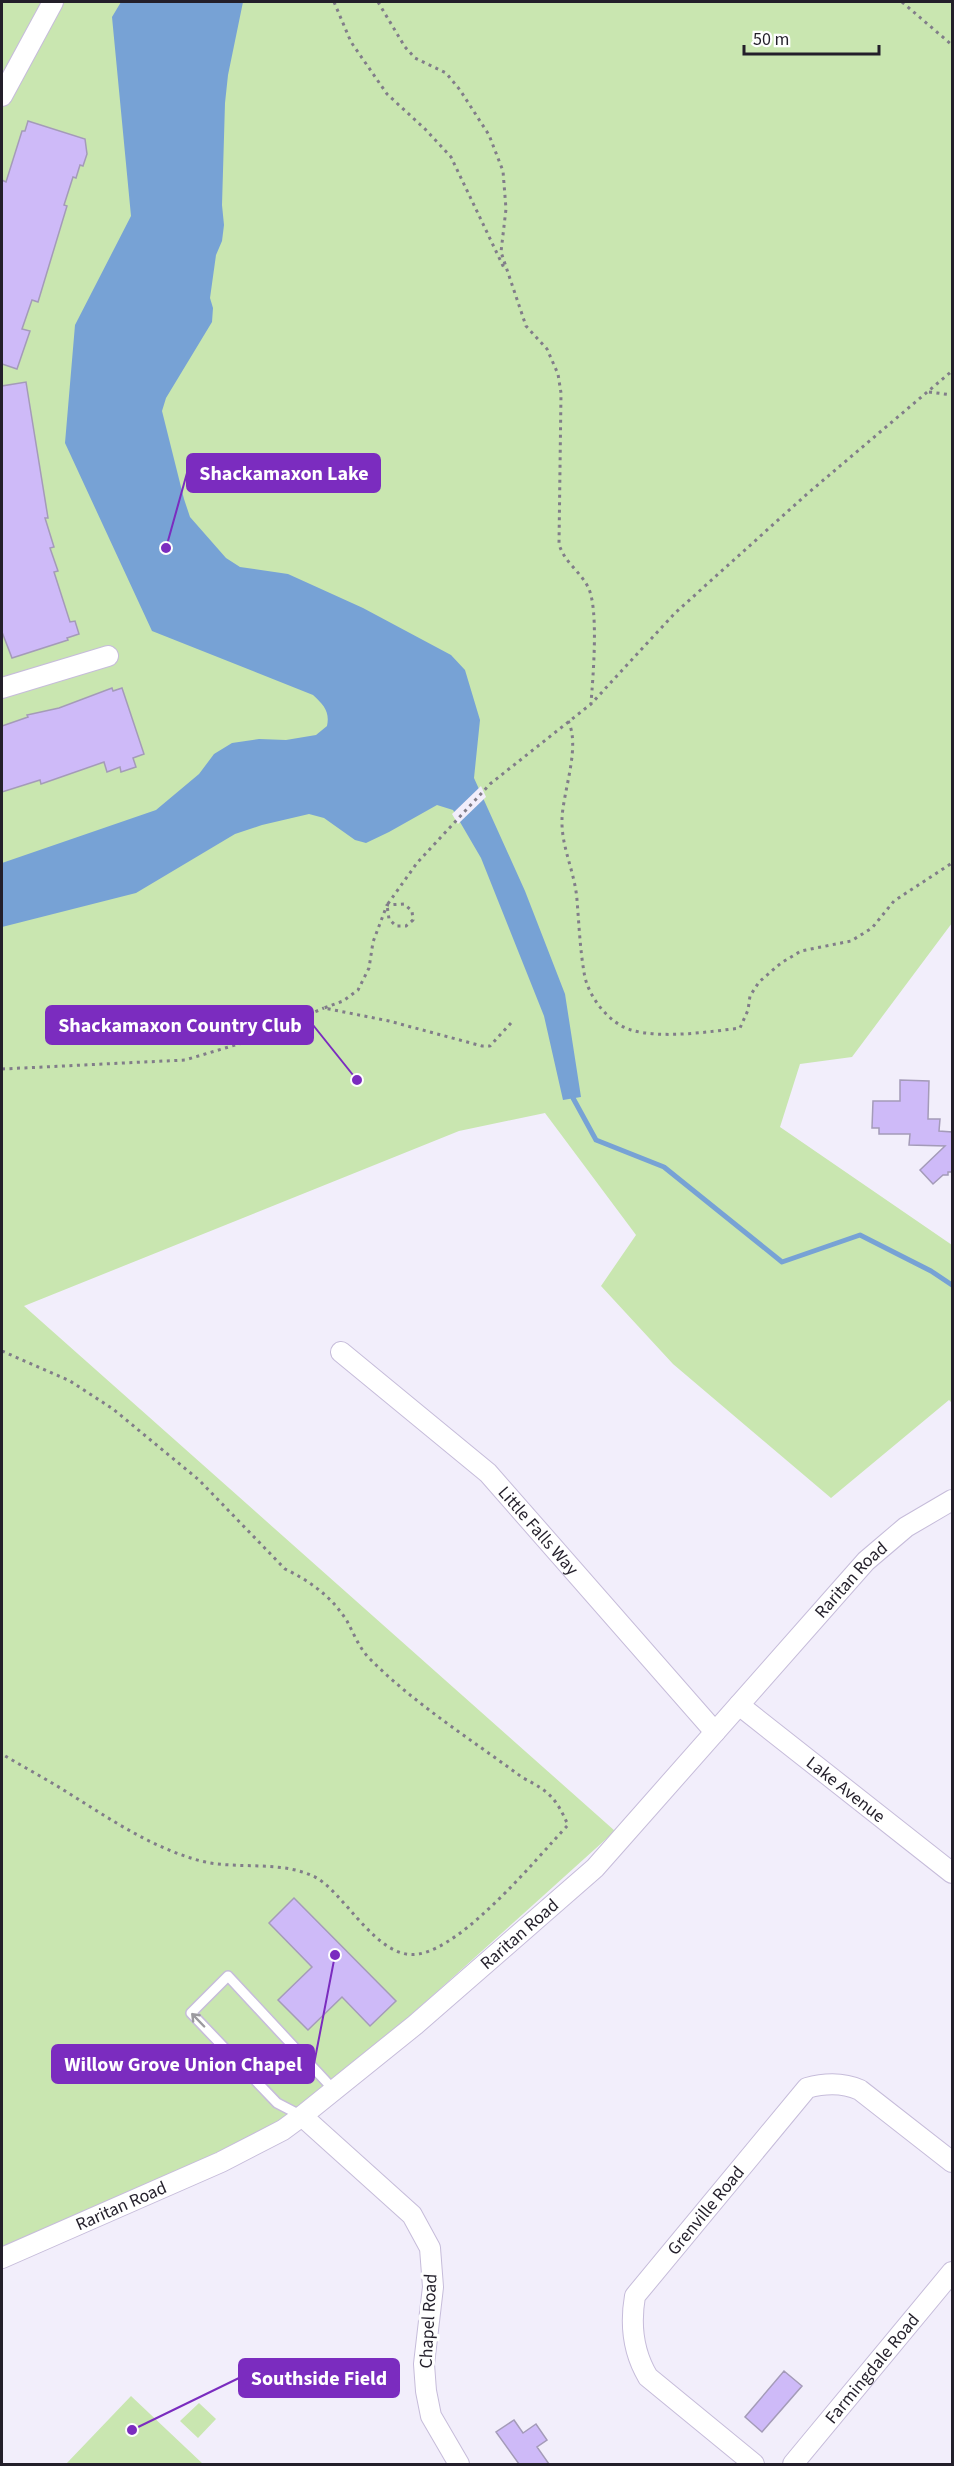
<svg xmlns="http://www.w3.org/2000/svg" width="954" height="2466" font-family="'Source Sans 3',sans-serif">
<rect width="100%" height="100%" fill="#f2eefb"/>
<path fill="#c9e6b0" d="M2,2H952V923L852,1057L800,1064L780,1127L952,1245V1403L949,1400L831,1498L673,1364L601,1286L636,1235L545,1113L459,1131L24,1306L615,1831L268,2144L2,2253Z
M131,2396L203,2464H66Z
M199,2403L216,2419L198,2438L180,2421Z"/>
<path fill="#77a2d5" d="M121,2H243L228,75L225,103L222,205L224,225L222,241L216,255L210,298L213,308L212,322L166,398L162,411L184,499L190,517L226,558L240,567L288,574L363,608L451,655L465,670L480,720L474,778L525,891L565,994L581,1097L563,1100L544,1016L481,858L453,810L437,805L389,832L366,843L355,840L324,818L309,814L262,825L235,834L136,893L2,927V863L156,810L199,774L214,754L232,743L259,739L286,740L316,735L327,726C330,712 324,705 313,695L152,631L65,443L75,325L131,216L112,17Z"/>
<path fill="#f2eefb" d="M481,786L486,797L458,824L452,814Z"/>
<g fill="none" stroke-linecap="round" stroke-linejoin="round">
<path stroke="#77a2d5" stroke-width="5" d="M573,1098L596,1140L664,1167L782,1262L860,1235L931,1271L952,1285"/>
</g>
<path fill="#cebaf8" stroke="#a49bb8" stroke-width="1.5" d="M28,121L85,139L87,154L83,166L80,165L76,178L73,177L64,205L67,206L38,302L32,300L22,329L30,331L17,369L2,364V180L6,182L22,131H25Z
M26,382L48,518H45L54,547L50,548L58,571L54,572L70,622L75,621L79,634L67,638L68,640L12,658L2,632V386Z
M112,688L113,691L122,688L144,754L133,758L136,767L121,772L120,767L107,772L104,762L41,784L40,780L2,792V726L28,717L27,715L59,708Z
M900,1080L929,1081L928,1119H940L939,1131L952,1132V1172H948V1175H943L933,1184L920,1170L945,1146L909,1145L910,1134H879V1128H872L873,1101H900Z
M294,1898L396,2001L370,2026L342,1997L308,2030L278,2000L312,1967L269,1923Z
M784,2371L802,2386L762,2432L745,2417Z
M514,2420L523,2433L536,2424L547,2440L537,2447L549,2464H519L496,2432Z"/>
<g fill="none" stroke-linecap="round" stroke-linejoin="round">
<defs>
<path id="lane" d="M302,2116L277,2103L191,2013L228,1976L334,2090"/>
<g id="street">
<path d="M2,96L53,2"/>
<path d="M2,688L108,656"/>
<path id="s1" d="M341,1352L488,1473L715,1732"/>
<path id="s2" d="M739,1705L952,1873"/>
<path d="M302,2116L412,2215L430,2248L433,2287L424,2364L426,2391L431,2416L459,2464"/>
<path id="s3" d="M2,2258L221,2162L283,2130L302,2116L415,2025L595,1868L866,1561L906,1527L952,1500"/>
<path id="s4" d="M754,2464L648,2377C633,2352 630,2325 635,2296L807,2088C825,2083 842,2082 860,2090L952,2162"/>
<path id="s5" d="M793,2464L952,2272"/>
</g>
</defs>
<use href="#lane" stroke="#c6bcda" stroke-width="12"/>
<use href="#street" stroke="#c6bcda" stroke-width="22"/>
<path stroke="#817d89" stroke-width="3" stroke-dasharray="3 4.5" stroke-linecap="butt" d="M334,2L351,42L387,94L425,129L451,157L505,270
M378,2L405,47L415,58L446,73L460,90L489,135L503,171L506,209L501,252L526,326L547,349L558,374L561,393L559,544C564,562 580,571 588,587C599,608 593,677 591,703
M902,2L952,45
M929,392L952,395
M568,721C581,746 563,791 562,819C561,847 575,872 577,900C579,924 580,949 584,972C587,995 608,1023 631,1030C662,1039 708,1032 740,1028L748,1010L750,996L759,982L781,963L801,951L851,941L872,928L894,901L952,863
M511,1023L490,1046H482L389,1021L324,1008L343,1001L358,990L369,968L373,942L387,905L404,904L412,911L413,920L406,926H396L389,919L387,905L417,863L490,784L591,704L675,613L807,494L952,371
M2,1069L185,1060L242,1043L324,1008
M2,1351L70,1381L113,1409L199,1480L285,1569C310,1581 332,1597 347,1621C354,1634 360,1650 371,1660C416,1705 472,1740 523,1778C549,1791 556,1798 568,1825C535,1860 466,1945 419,1954C377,1962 344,1890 313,1876C278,1860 237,1870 201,1861C148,1847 103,1814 57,1786C39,1775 20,1765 2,1754"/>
<use href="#lane" stroke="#fff" stroke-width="9"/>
<use href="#street" stroke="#fff" stroke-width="20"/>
</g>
<defs><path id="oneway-shaft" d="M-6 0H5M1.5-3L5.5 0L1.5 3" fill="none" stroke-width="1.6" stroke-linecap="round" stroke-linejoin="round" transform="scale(1.5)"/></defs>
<use stroke="#9c9a9f" href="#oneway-shaft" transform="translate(198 2020) rotate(-134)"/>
<g text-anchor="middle" stroke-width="6" stroke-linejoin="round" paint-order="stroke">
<g font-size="18" fill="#231f2a" stroke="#fefefe">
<text dy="6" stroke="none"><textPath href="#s1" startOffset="267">Little Falls Way</textPath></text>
<text dy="6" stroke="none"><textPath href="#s3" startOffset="1102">Raritan Road</textPath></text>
<text dy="6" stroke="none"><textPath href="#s2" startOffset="136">Lake Avenue</textPath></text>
<text dy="6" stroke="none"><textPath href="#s3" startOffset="616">Raritan Road</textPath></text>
<text dy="6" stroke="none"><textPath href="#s3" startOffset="130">Raritan Road</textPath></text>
<text dy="6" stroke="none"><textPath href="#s4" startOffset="332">Grenville Road</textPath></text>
<text transform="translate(428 2321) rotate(-87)" y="6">Chapel Road</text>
<text dy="6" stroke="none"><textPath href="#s5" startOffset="124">Farmingdale Road</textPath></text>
</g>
</g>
<path fill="none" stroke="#7b2cbf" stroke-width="2" d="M166 548L187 473M357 1080L313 1025M335 1955L314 2064M132 2430L239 2378"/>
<g fill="#7b2cbf" stroke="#fefefe" stroke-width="2">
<circle cx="166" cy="548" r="6"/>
<circle cx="357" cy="1080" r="6"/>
<circle cx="335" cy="1955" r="6"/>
<circle cx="132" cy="2430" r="6"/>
</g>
<g fill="#7b2cbf" stroke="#7b2cbf" stroke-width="2">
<rect x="187" y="454" width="193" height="38" rx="6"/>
<rect x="46" y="1006" width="267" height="38" rx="6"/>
<rect x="52" y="2045" width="262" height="38" rx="6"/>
<rect x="239" y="2359" width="160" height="38" rx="6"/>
</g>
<g font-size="20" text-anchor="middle" font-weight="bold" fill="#fff">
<text x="284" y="480">Shackamaxon Lake</text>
<text x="180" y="1032">Shackamaxon Country Club</text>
<text x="183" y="2071">Willow Grove Union Chapel</text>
<text x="319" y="2385">Southside Field</text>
</g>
<rect width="954" height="2466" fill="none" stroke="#231f2a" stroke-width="6"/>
<path d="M744 45v9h135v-9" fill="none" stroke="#231f2a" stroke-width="3"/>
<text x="753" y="45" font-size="18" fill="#231f2a" stroke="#fefefe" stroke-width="4.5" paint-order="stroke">50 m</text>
</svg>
